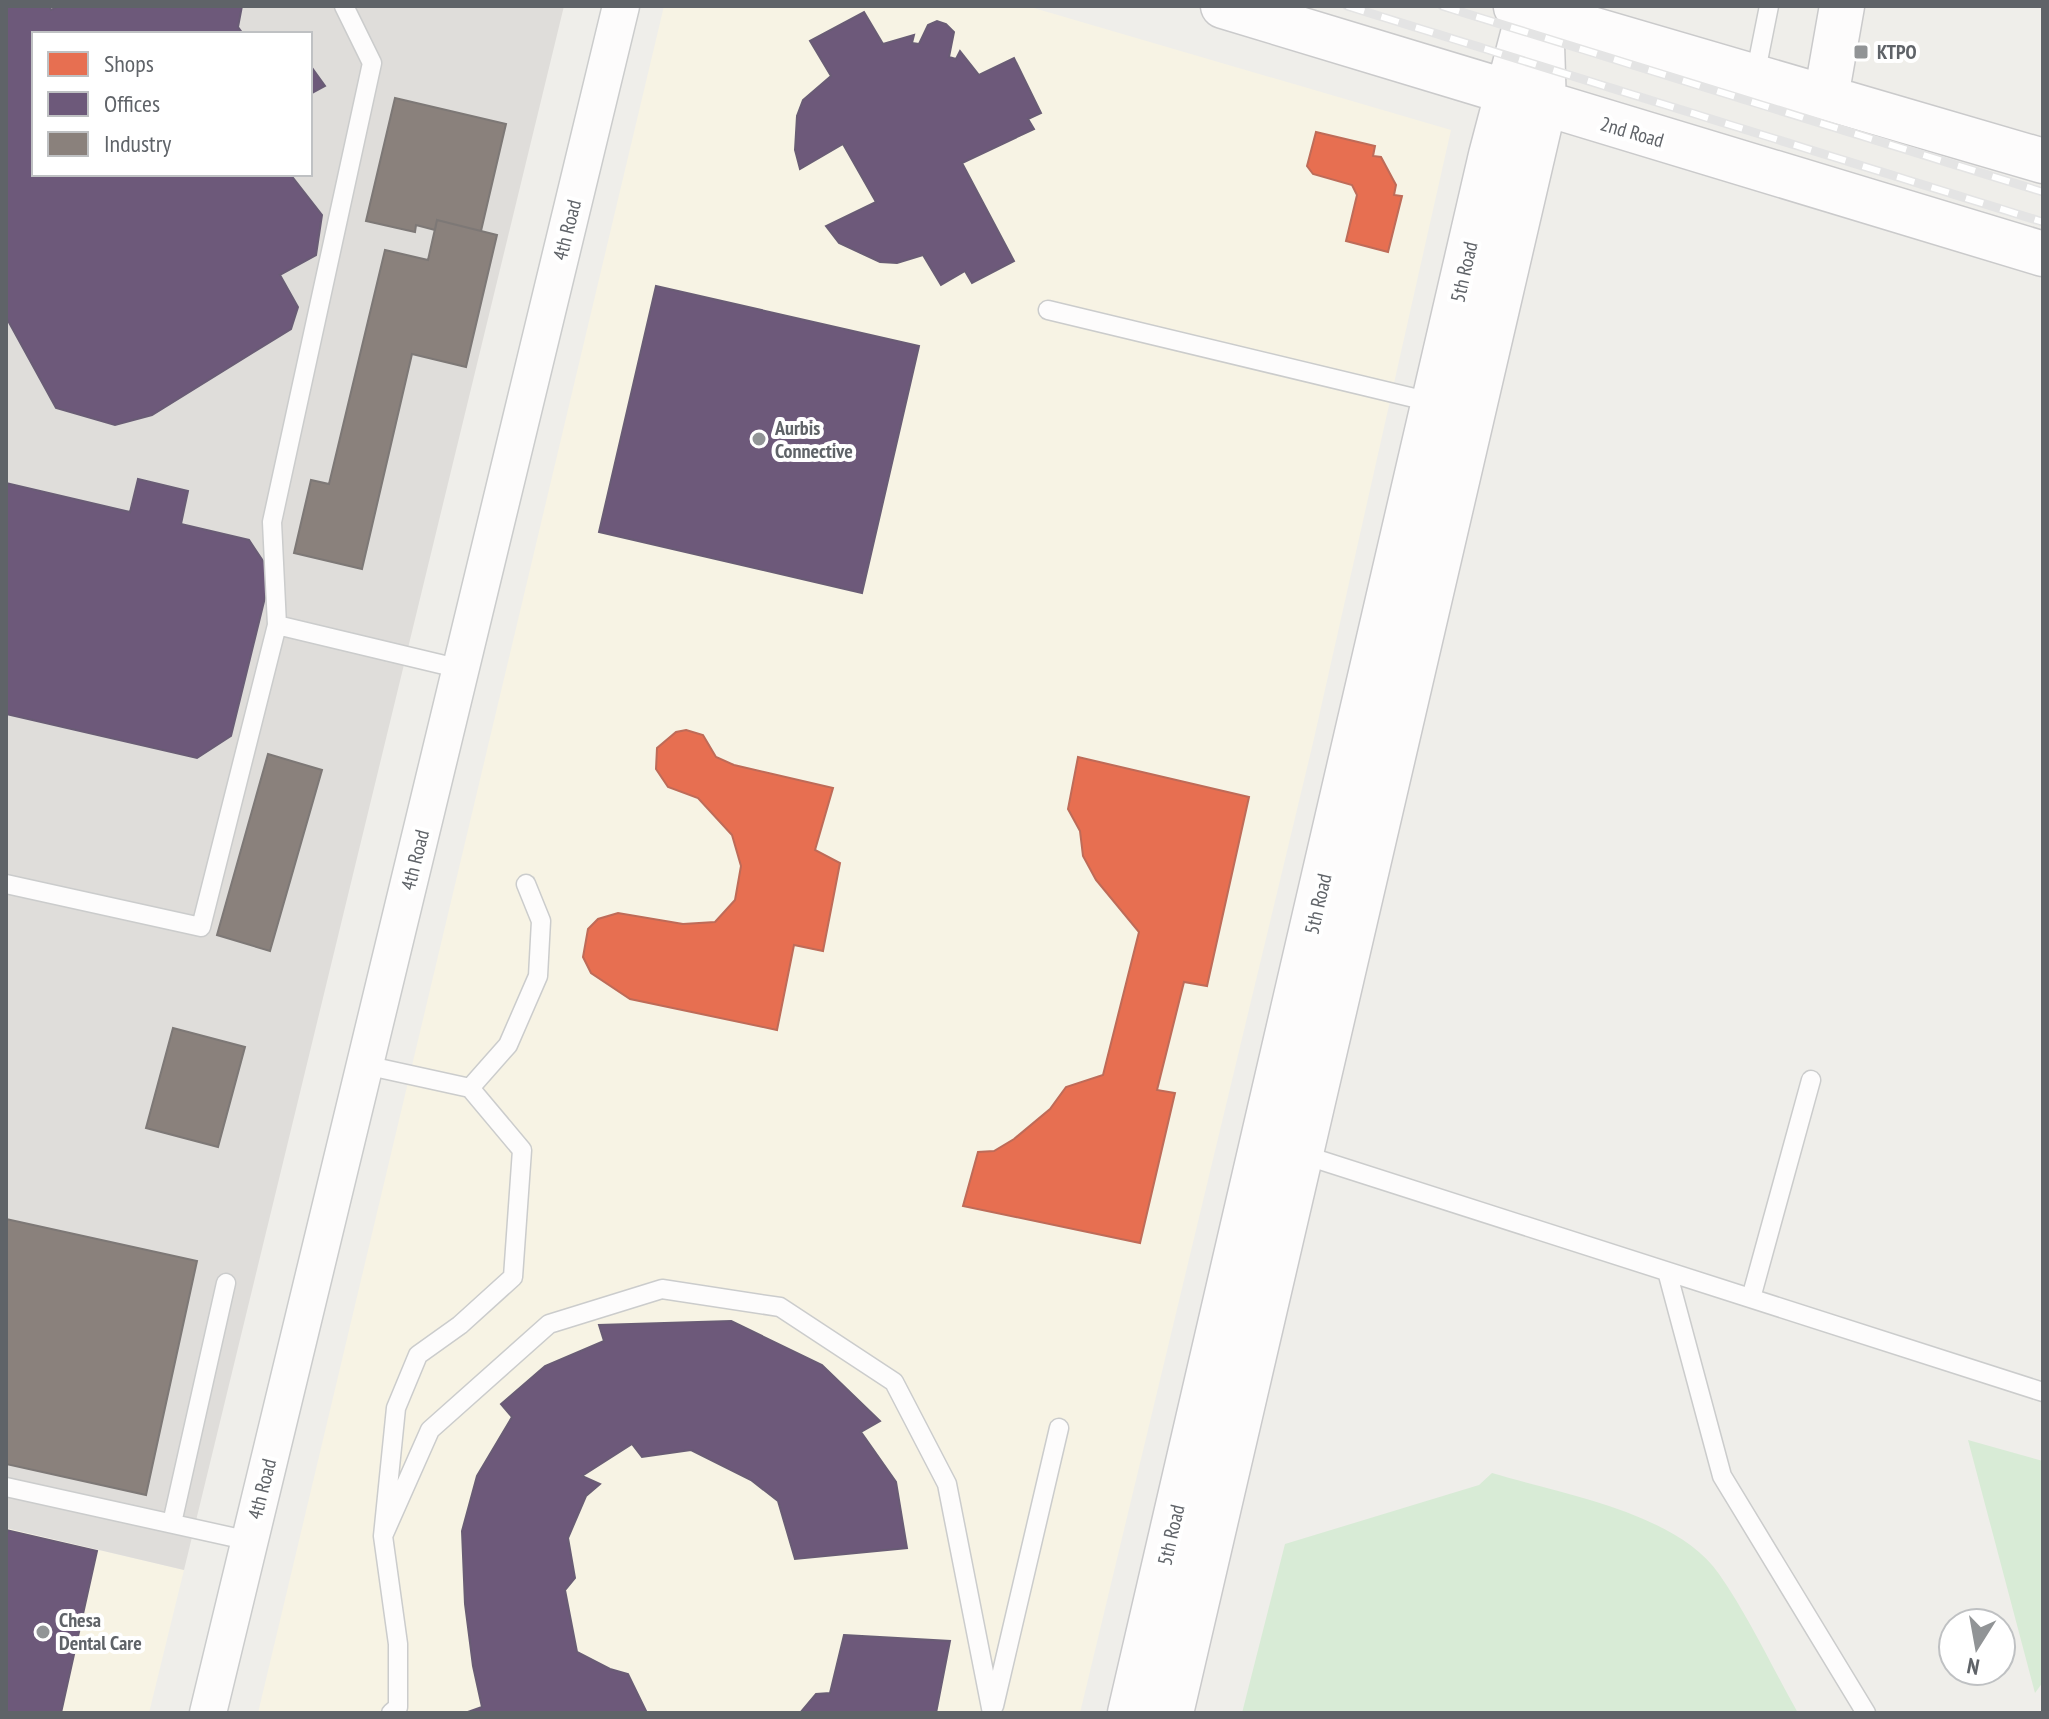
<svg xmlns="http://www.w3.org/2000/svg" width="2049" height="1719" font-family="'PT Sans Narrow',sans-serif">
<rect width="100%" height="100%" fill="#efeeea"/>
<path fill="#f7f3e4" d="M664,6H1027L1451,130L1313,743L1080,1713H258Z
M6,1528L184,1570L149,1713H6Z"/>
<path fill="#dfddda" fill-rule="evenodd" d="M6,6H564L184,1570L6,1528ZM34,34H310V174H34Z"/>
<path fill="#d8ebd6" d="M1968,1440L2043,1461V1682L2035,1693Z
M1492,1473C1561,1494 1676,1512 1719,1574C1749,1617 1772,1667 1798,1713H1242L1285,1544L1479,1485Z"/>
<path fill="#e76f51" stroke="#be6b58" stroke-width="2" d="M1316,132L1375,146L1373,156L1381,157L1396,185L1394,195L1402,196L1388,252L1346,241L1357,195L1352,185L1313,174L1307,166Z
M686,730L703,735L716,757L734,765L833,788L815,850L840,863L823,951L794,945L777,1030L630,999L591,973L583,957L588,929L598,919L618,913L683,924L715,922L735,900L741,866L732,835L698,798L668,787L656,769L657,748L676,732Z
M1078,757L1249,797L1207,986L1184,982L1157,1090L1175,1093L1140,1243L963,1206L978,1152L994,1151L1014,1139L1050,1109L1066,1087L1103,1075L1139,932L1096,880L1083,856L1080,831L1068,809Z"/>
<path fill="#6d597a" stroke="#695c75" stroke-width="2" d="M6,6H49L51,10L59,6H242L238,27L243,34H34V174H290L322,215L316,255L280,275L298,307L291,329L152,415L115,425L56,408L6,317Z
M864,12L883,44L914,35L912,43L919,44L928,25L937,21L946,24L954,32L949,57L956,59L960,51L979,75L1014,58L1041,113L1028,119L1034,129L962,163L1014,261L972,283L965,271L941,285L923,255L897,263L880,262L839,243L826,226L876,202L843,144L800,169L795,150L797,116L803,100L831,76L810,41Z
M310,65L325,86L310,94Z
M656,286L919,346L862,593L599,532Z
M138,479L188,491L181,524L249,540L271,573L231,736L197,758L6,714V483L130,512Z
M731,1321L822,1365L880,1421L861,1432L896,1482L907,1548L795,1559L778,1501L751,1480L691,1450L642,1457L632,1444L582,1476L600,1484L586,1496L568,1538L575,1578L565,1590L577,1652L610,1669L628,1674L647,1713H465L482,1707L473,1666L465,1604L462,1531L477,1476L512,1417L501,1404L545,1366L604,1341L599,1325Z
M6,1530L97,1551L61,1713H6Z
M844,1635L950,1641L936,1713H800L816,1694L830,1693Z"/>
<path fill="#8a817c" stroke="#7d7876" stroke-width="2" d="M395,98L506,124L481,231L437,220L435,230L416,225L415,232L366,221Z
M437,220L497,235L466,367L412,354L362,569L294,553L311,480L329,484L385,250L428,260Z
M268,754L322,770L270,951L217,935Z
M173,1028L245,1047L218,1147L146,1128Z
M6,1219L197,1261L146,1495L6,1464Z"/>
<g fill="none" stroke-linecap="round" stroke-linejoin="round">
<defs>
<path id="lane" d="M1755,76L1769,6
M1048,310L1435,403
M277,625L461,669
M6,884L201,927L277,625L272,522L372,63L344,6
M365,1065L470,1088L522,1150L513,1277L460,1325L418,1355L396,1408L383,1536L398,1644V1707L391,1713
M470,1088L508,1045L538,976L541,921L526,884
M1301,1154L2043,1392
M1668,1275L1722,1476L1866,1713
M1751,1298L1811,1080
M6,1487L250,1541
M172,1523L226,1283
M383,1536L430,1430L549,1324L662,1289L780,1307L894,1382L947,1484L992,1713
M994,1706L1059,1428"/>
<path id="street" d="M208,1713L621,6"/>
<path id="secondary" d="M1223,6L2043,254
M1516,7L2043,161
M1826,97L1842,6
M1130,1713L1491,155L1529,11
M1171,1713L1544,106L1541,14"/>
</defs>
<use href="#lane" stroke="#cbcccc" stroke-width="21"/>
<use href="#street" stroke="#cbcccc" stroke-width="39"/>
<use href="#secondary" stroke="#cacacb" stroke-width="47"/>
<use href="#lane" stroke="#fdfcfc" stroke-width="18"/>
<use href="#street" stroke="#fdfcfc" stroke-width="36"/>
<use href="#secondary" stroke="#fdfcfc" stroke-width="44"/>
<defs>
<path id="rail" d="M1347,6L2043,222
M1442,6L2043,192"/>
</defs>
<use href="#rail" stroke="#e4e4e4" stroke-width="9"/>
<use href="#rail" stroke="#fff" stroke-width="6" stroke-dasharray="18" stroke-linecap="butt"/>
</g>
<g fill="#919496" stroke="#fff" stroke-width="3">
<rect x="1853" y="44" width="16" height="16" rx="4"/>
<circle cx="759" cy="439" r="8"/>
<circle cx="43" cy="1632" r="8"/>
</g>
<g text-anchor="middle" stroke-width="8" stroke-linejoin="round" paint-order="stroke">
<g font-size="20" font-weight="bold" fill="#5f6368" stroke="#fff" text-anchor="start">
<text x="1877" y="59">KTPO</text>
<text x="775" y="435">Aurbis<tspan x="775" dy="23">Connective</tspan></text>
<text x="59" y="1627">Chesa<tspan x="59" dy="23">Dental Care</tspan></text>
</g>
<g font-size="20" fill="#5f6368" stroke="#fff">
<text transform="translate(1632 132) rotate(16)" y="7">2nd Road</text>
<text transform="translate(567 230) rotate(-76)" y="7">4th Road</text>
<text transform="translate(1464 272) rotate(-77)" y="7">5th Road</text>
<text transform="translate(415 860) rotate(-76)" y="7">4th Road</text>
<text transform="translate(1318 904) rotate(-77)" y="7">5th Road</text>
<text transform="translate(262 1489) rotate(-76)" y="7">4th Road</text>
<text transform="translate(1171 1535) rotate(-77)" y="7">5th Road</text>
</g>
</g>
<rect width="2049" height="1719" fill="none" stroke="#5f6368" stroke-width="16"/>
<rect x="32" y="32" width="280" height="144" fill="#ffffff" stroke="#bfc1c3" stroke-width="2"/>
<rect x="48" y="52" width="40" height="24" fill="#e76f51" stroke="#bfc1c3" stroke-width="2"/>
<text x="104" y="72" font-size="24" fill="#5f6368">Shops</text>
<rect x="48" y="92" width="40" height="24" fill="#6d597a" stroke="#bfc1c3" stroke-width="2"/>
<text x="104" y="112" font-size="24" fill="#5f6368">Offices</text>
<rect x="48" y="132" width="40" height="24" fill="#8a817c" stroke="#bfc1c3" stroke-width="2"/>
<text x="104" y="152" font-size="24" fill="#5f6368">Industry</text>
<g transform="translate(1977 1647) rotate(191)"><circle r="38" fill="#ffffff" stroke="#bfc1c3" stroke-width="2"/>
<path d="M0-6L14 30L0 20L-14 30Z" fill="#919496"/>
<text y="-12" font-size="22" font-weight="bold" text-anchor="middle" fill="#5f6368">N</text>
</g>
</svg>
